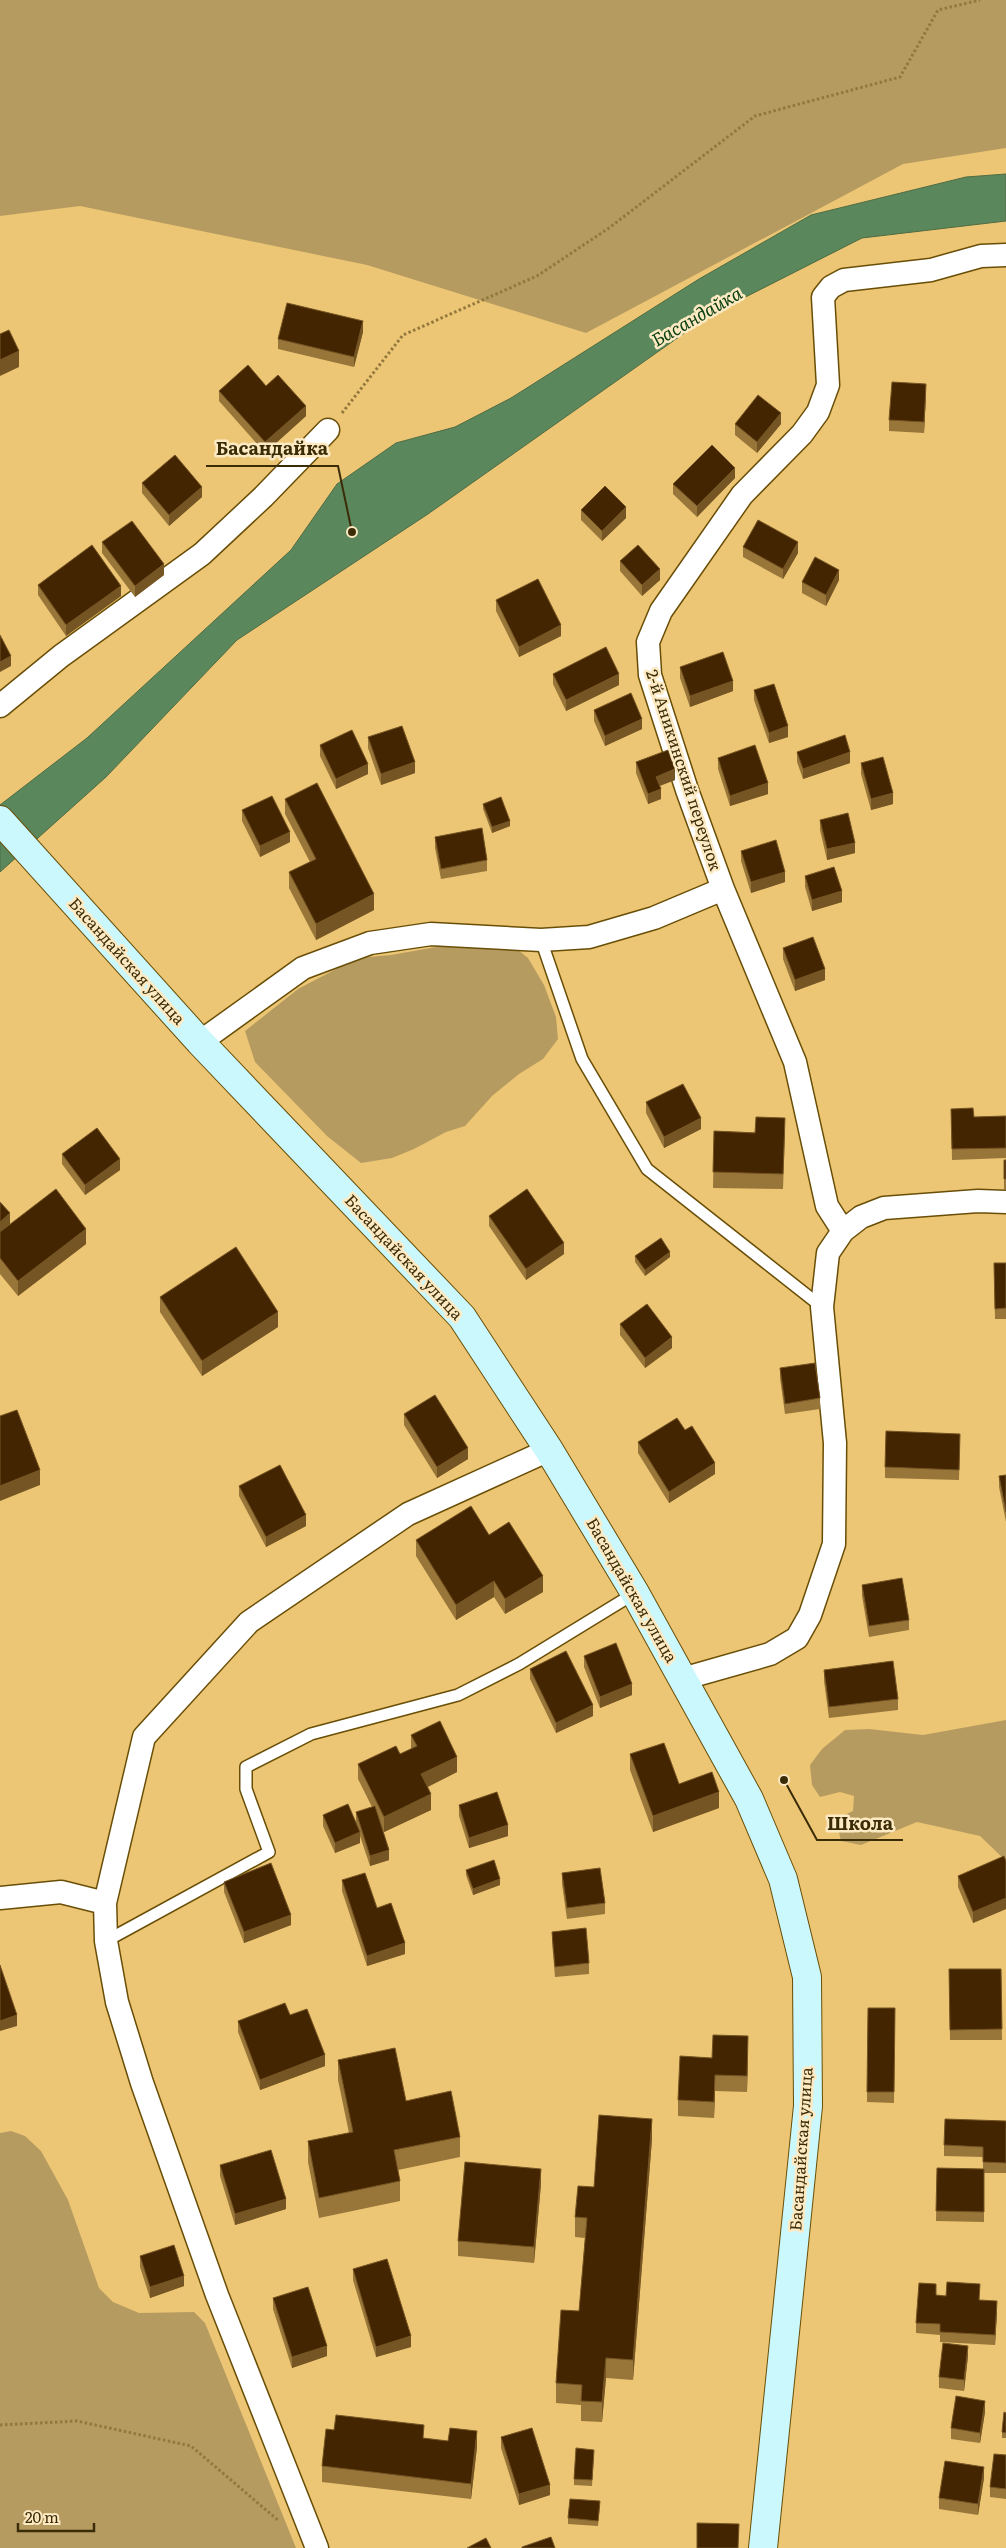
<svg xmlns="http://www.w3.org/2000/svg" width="1006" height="2548" font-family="Literata,serif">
<rect width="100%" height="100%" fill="#ecc674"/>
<path fill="#b69b61" d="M0,0H1006V148L903,164L586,333L367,265L80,206L0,216Z
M470,941H507L528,958L544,985L556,1017L558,1039L543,1059L519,1074L492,1096L465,1126L446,1132L414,1149L392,1158L361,1163L327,1136L255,1062L245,1031L298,989L357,958L391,955Z
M1006,1720V1861L980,1836L917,1822L861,1845L841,1841L836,1819L853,1811L854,1796L840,1792L820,1797L812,1785L810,1765L822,1749L845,1730L869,1729L923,1735Z
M11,2131L25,2136L41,2151L68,2200L99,2288L113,2302L139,2313L194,2312L205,2323L296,2548H0V2133Z"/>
<path fill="#5a875c" stroke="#516c43" d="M1006,174V221L862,238L710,315L428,514L237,640L106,777L0,872V805L87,738L291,550L337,484L396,443L455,427L511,398L699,279L811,215L966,177Z"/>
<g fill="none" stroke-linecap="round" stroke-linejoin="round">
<defs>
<path id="lane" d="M541,940L582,1059L647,1169L822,1307
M106,1941L269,1852L246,1789V1767L311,1734L458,1695L519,1664L635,1593"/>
<path id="street" d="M0,706L61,656L202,554L263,497L328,430
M200,1042L303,968L370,943L431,934L541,940L589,937L654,918L723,889
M843,1231L827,1206L795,1062L723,889L687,790L650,675L648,642L661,611L742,495L802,434L818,412L828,385L823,297L831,287L844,280L931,270L981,256L1006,255
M682,1679L770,1654L797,1638L810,1615L834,1544L835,1443L822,1307L828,1253L843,1231L861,1217L884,1208L978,1201L1006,1202
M0,1898L61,1892L105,1903
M317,2548L217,2295L142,2083L117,2002L106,1941L105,1903L144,1737L249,1622L408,1514L549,1450"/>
<path id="secondary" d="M0,820L200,1042L462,1317L549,1450L635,1593L749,1799L783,1879L807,1977L808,2106L763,2548"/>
</defs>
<use href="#lane" stroke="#694e07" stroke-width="14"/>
<use href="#street" stroke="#694e07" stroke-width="25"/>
<use href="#secondary" stroke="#694e07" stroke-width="30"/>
<path stroke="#92783d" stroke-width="3" stroke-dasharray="2.5 2.5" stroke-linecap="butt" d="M342,413L403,335L537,276L609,228L755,116L900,77L938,10L980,0
M0,2425L77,2421L191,2446L279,2521"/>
<use href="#lane" stroke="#fff" stroke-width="11"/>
<use href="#street" stroke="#fff" stroke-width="22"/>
<use href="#secondary" stroke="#caf8fd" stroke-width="28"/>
</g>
<path fill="#98763a" d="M363,332L354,367L278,349V339Z
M266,386L306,416L265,453L219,401V391Z
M926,395L924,433L889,431V420Z
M735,424H781L757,453L735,435Z
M735,478L697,517L673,494V484Z
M142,483L202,497L169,526L142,493Z
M581,510L626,518L602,541L581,520Z
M102,542L164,575L135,597L102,553Z
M743,547L798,553L783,579L743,557Z
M620,561L660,580L642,596L620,571Z
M839,580L826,606L802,593V582Z
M38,585L121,596L66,636L38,595Z
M496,600L561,636L519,657L496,611Z
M680,667L733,691L690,707L680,678Z
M553,674L619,685L566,711L553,684Z
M754,690L788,737L769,743L754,700Z
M594,710L642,729L605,746L594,721Z
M368,737L415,773L381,785L368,748Z
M320,745L368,774L336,789L320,756Z
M797,752L850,763L803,779L797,762Z
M718,758L768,794L730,806L718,769Z
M636,762L675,780L660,786L661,799L648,804L636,773Z
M861,763L893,804L871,810L861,774Z
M285,799L374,910L316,940L289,888V872L310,862L285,814Z
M483,804L510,826L492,833L483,809Z
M242,810L290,842L260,857L242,821Z
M820,820L855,853L827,860L820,830Z
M435,837L487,860V871L441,879L435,848Z
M741,851L785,882L751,893L741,861Z
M805,876L842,902L812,911L805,887Z
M783,948L825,980L795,991L783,959Z
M646,1102L701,1129L664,1148L646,1113Z
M951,1109L974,1117L1006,1116V1158L952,1160Z
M714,1131L785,1133L783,1189L713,1188Z
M62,1154L120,1170L85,1195L62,1164Z
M1004,1160H1006V1190H1004Z
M0,1202L10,1224L5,1228L86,1244L18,1296L0,1274Z
M489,1216L564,1254L526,1280L489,1226Z
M635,1256L670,1257L645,1276L635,1262Z
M994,1263H1006V1319H995Z
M160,1297L278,1327L202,1376L160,1312Z
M620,1324L672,1348L645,1368L620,1335Z
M780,1368L820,1398V1409L785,1414L780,1378Z
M404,1414L468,1459L437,1478L404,1425Z
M685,1430L715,1474L669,1503L638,1453V1442Z
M960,1445L959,1480L885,1478V1467Z
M1006,1475V1522L999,1487V1476Z
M239,1486L306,1526L266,1547L239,1496Z
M489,1535L543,1592L505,1614L494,1597L456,1620L416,1556V1540Z
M862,1585L909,1620V1630L869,1637L862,1596Z
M584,1656L632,1695L600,1708L584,1667Z
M530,1669L593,1716L556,1733L530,1679Z
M824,1670L898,1699V1710L829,1718L824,1681Z
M411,1735L457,1772L428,1787L431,1810L384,1832L382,1830L389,1860L370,1866L360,1836V1843L335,1853L323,1826V1815L356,1822V1812L372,1807L358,1779V1764L400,1754L411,1749Z
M630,1754L679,1784L719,1808L653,1832L630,1770Z
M459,1805L508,1836L469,1848L459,1816Z
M1006,1861V1909L973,1923L958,1887V1876Z
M466,1870L500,1885L473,1895L466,1875Z
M562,1873L605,1903V1914L567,1919L562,1884Z
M342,1880L377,1908L405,1954L367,1966L342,1891Z
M224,1882L291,1925L244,1943L224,1892Z
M552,1932L589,1963V1974L555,1977L552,1942Z
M949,1969H1001L1002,2040H950Z
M868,2008H895L894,2103L867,2102Z
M290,2015L325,2066L260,2090L238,2032V2021Z
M748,2052L747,2092L715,2091L714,2118L678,2116V2100L712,2058Z
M338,2060L406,2101L460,2137V2157L398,2170L400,2181V2201L319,2218L308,2162V2141L349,2133L338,2080Z
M1006,2121V2173H984V2222L936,2221L937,2168L983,2169V2157L944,2156V2145Z
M652,2139L633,2380L606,2378L602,2422L581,2421V2405L556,2403V2383L579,2311L585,2238L575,2237V2217L594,2187Z
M220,2165L286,2209L235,2225L220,2176Z
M541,2184L534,2263L458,2256V2241Z
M140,2256L184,2286L150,2298L140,2267Z
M353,2269L411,2347L376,2357L353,2280Z
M936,2295L979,2300L997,2312L995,2345L940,2342V2335L916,2333V2323Z
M273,2298L327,2356L292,2368L273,2309Z
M968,2356L964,2391L939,2388V2377Z
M985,2412L980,2443L951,2439V2428Z
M1006,2413V2438H1002V2432Z
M501,2437L550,2495L519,2505L501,2448Z
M424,2438L477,2447L471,2499L322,2482V2466Z
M594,2455L592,2486L574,2485V2479Z
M1006,2455V2499L990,2497V2487Z
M984,2478L978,2515L939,2509V2498Z
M600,2506L598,2526L568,2524V2518Z"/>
<path fill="#765524" d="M363,321V332L354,367V357Z
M19,351V367L0,376V360Z
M926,384V395L924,433V422Z
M306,406V416L265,453V442Z
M781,413V424L757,453V442Z
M735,468V478L697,517V506Z
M202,487V497L169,526V515Z
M626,507V518L602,541V531Z
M798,542V553L783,579V569Z
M164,564V575L135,597V586Z
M660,569V580L642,596V585Z
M839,570V580L826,606V595Z
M121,586V596L66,636V625Z
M561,625V636L519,657V647Z
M11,656V666L0,672V662Z
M619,674V685L566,711V700Z
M733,681V691L690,707V696Z
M642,719V729L605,746V736Z
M788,726V737L769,743V733Z
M850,752V763L803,779V769Z
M415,762V773L381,785V774Z
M368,764V774L336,789V779Z
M675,769V780L656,787V777Z
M768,783V794L730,806V796Z
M661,789V799L648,804V794Z
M893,793V804L871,810V799Z
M510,821V826L492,833V827Z
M290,832V842L260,857V846Z
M855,843V853L827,860V849Z
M785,872V882L751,893V882Z
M842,891V902L812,911V900Z
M374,894V910L316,940V924Z
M825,969V980L795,991V980Z
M701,1118V1129L664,1148V1137Z
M120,1159V1170L85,1195V1185Z
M10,1213V1224L0,1233V1222Z
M86,1229V1244L18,1296V1281Z
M564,1243V1254L526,1280V1269Z
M670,1252V1257L645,1276V1270Z
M278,1312V1327L202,1376V1361Z
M672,1337V1348L645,1368V1358Z
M468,1448V1459L437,1478V1467Z
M715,1463V1474L669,1503V1492Z
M40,1470V1485L0,1501V1486Z
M306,1515V1526L266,1547V1537Z
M543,1576V1592L505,1614V1599Z
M494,1581V1597L456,1620V1605Z
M632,1684V1695L600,1708V1697Z
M593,1705V1716L556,1733V1723Z
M457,1757V1772L421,1790V1774Z
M719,1792V1808L653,1832V1816Z
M431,1794V1810L384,1832V1817Z
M508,1825V1836L469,1848V1838Z
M360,1832V1843L335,1853V1843Z
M389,1850V1860L370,1866V1856Z
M500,1879V1885L473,1895V1889Z
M1006,1898V1909L973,1923V1912Z
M291,1915V1925L244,1943V1932Z
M405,1943V1954L367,1966V1956Z
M17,2015V2026L0,2031V2021Z
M748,2036V2052L747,2092V2076Z
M325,2055V2066L260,2090V2080Z
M715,2075V2091L714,2118V2102Z
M652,2119V2139L633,2380V2360Z
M541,2169V2184L534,2263V2247Z
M286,2199V2209L235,2225V2214Z
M184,2276V2286L150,2298V2287Z
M997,2301V2312L995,2345V2335Z
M411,2336V2347L376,2357V2347Z
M327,2346V2356L292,2368V2357Z
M968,2346V2356L964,2391V2380Z
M606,2358V2378L602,2422V2402Z
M985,2401V2412L980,2443V2433Z
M477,2431V2447L471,2499V2484Z
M984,2467V2478L978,2515V2504Z
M550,2485V2495L519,2505V2494Z"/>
<path fill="#432501" stroke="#765524" d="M287,303L363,321L354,357L278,339Z
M9,330L19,351L0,360V334Z
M248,365L266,386L278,375L306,406L265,442L219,391Z
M892,382L926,384L924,422L889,420Z
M758,395L781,413L757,442L735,424Z
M712,445L735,468L697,506L673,484Z
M175,455L202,487L169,515L142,483Z
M605,486L626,507L602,531L581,510Z
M758,520L798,542L783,569L743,547Z
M132,521L164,564L135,586L102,542Z
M92,545L121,586L66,625L38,585Z
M638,545L660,569L642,585L620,561Z
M815,557L839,570L826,595L802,582Z
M538,579L561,625L519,647L496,600Z
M0,635L11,656L0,662Z
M606,647L619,674L566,700L553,674Z
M723,652L733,681L690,696L680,667Z
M774,684L788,726L769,733L754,690Z
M631,693L642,719L605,736L594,710Z
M402,726L415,762L381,774L368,737Z
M352,730L368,764L336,779L320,745Z
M845,735L850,752L803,769L797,752Z
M755,745L768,783L730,796L718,758Z
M668,750L675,769L656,777L661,789L648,794L636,762Z
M883,757L893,793L871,799L861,763Z
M317,783L374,894L316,924L289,872L316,859L285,799Z
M272,796L290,832L260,846L242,810Z
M501,797L510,821L492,827L483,804Z
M848,813L855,843L827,849L820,820Z
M482,828L487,860L441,869L435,837Z
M776,840L785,872L751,882L741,851Z
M834,867L842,891L812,900L805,876Z
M813,937L825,969L795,980L783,948Z
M683,1084L701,1118L664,1137L646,1102Z
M973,1108L974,1117L1006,1116V1148L952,1149L951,1109Z
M756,1117L785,1118L783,1174L713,1172L714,1131L755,1133Z
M97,1128L120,1159L85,1185L62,1154Z
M1004,1160H1006V1179H1004Z
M56,1189L86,1229L18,1281L0,1258V1232Z
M527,1189L564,1243L526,1269L489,1216Z
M0,1202L10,1213L0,1222Z
M661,1238L670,1252L645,1270L635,1256Z
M236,1247L278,1312L202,1361L160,1297Z
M994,1263H1006V1308L995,1309Z
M647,1304L672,1337L645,1358L620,1324Z
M815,1363L820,1398L785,1404L780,1368Z
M435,1395L468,1448L437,1467L404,1414Z
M17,1410L40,1470L0,1486V1416Z
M677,1418L685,1430L692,1426L715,1463L669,1492L638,1442Z
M886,1431L960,1434L959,1470L885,1467Z
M280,1465L306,1515L266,1537L239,1486Z
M1006,1475V1512L999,1476Z
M471,1506L489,1535L509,1522L543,1576L505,1599L494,1581L456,1605L416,1540Z
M902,1578L909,1620L869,1626L862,1585Z
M616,1643L632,1684L600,1697L584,1656Z
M566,1651L593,1705L556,1723L530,1669Z
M893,1661L898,1699L829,1707L824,1670Z
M440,1721L457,1757L421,1774L431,1794L384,1817L358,1764L396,1746L400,1754L417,1746L411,1735Z
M664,1743L679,1784L712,1772L719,1792L653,1816L630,1754Z
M497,1792L508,1825L469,1838L459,1805Z
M348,1804L360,1832L335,1843L323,1815Z
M375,1806L389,1850L370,1856L356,1812Z
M1004,1856L1006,1861V1898L973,1912L958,1876Z
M494,1860L500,1879L473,1889L466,1870Z
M271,1863L291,1915L244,1932L224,1882Z
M600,1868L605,1903L567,1908L562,1873Z
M365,1873L377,1908L391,1903L405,1943L367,1956L342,1880Z
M586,1928L589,1963L555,1967L552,1932Z
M0,1965L17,2015L0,2021Z
M949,1969H1001L1002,2029L950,2030Z
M285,2003L290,2015L307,2009L325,2055L260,2080L238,2021Z
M868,2008H895L894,2092H867Z
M713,2035L748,2036L747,2076L715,2075L714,2102L678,2100L680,2056L712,2058Z
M395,2048L406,2101L451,2091L460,2137L394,2150L400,2181L319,2198L308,2141L353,2132L338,2060Z
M599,2115L652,2119L633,2360L606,2358L602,2402L581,2401L582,2385L556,2383L561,2310L579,2311L587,2218L575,2217L578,2186L594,2187Z
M945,2119L1006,2121V2163L983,2162V2147L944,2145Z
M271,2150L286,2199L235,2214L220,2165Z
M465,2162L541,2169L534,2247L458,2241Z
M937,2168L984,2169V2212L936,2211Z
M174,2245L184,2276L150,2287L140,2256Z
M387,2259L411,2336L376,2347L353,2269Z
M947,2282L980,2284L979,2300L997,2301L995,2335L940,2332V2324L916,2323L919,2283L936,2284V2295L946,2296Z
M308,2287L327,2346L292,2357L273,2298Z
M943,2343L968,2346L964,2380L939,2377Z
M956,2396L985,2401L980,2433L951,2428Z
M1004,2412L1006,2413V2433L1002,2432Z
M336,2415L424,2425L423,2438L448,2441L450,2428L477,2431L471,2484L322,2466L326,2429L334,2430Z
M532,2428L550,2485L519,2494L501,2437Z
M576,2448L594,2450L592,2480L574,2479Z
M994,2454L1006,2455V2489L990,2487Z
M945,2461L984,2467L978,2504L939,2498Z
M570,2499L600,2501L598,2521L568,2518Z
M697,2523L739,2524L738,2548H697Z
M551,2537L555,2548H522V2547Z
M486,2538L491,2548H467Z"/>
<g text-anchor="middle" stroke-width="5" stroke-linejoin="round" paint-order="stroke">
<g font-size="16" fill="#3b2c08" stroke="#fdeac3">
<text transform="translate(684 770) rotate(72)" y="6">2-й Аникинский переулок</text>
<text transform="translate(127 961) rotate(48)" y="6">Басандайская улица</text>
<text transform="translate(404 1257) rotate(47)" y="6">Басандайская улица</text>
<text transform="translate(632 1590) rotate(60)" y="6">Басандайская улица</text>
<text transform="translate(801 2149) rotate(-86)" y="6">Басандайская улица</text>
</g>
<g font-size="18" font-style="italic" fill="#0d4014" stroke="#fdeac3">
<text transform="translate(697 317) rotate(-30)" y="6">Басандайка</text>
</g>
</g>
<path fill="none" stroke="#3b2c08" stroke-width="2" d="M352 532L338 466H206M784 1780L817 1840H903"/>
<g fill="#3b2c08" stroke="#fdeac3" stroke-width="2">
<circle cx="352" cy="532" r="5"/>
<circle cx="784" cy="1780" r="5"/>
</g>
<g font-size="18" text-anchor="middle" font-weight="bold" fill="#3b2c08" stroke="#fdeac3" stroke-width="5" stroke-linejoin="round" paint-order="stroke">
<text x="272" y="455">Басандайка</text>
<text x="860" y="1830">Школа</text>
</g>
<path d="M18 2523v8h76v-8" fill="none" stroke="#3b2c08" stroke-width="2.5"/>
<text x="25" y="2523" font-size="15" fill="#3b2c08" stroke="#fdeac3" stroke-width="4" paint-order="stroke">20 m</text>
</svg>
